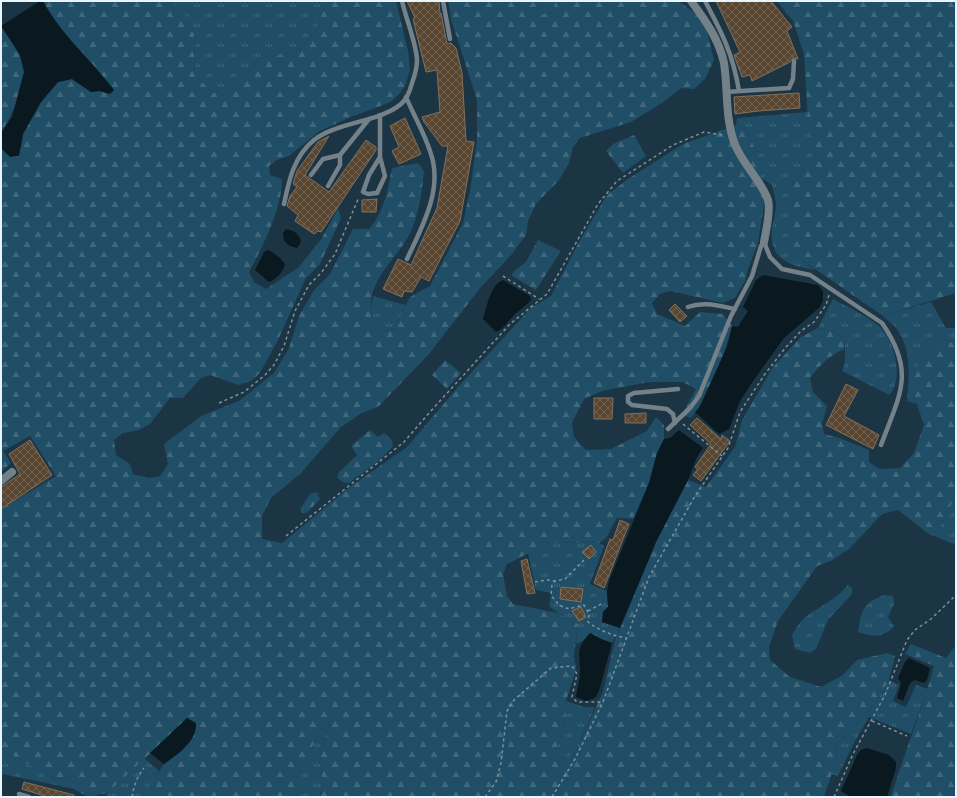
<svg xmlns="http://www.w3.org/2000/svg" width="957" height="798" font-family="Mulish,sans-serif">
<defs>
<pattern id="grass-tufts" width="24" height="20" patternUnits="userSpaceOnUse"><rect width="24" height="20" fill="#1f4e66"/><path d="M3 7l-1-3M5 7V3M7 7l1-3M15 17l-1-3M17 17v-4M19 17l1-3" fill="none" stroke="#40687d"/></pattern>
<pattern id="forest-firs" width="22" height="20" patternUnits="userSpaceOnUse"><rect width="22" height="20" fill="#1f4e66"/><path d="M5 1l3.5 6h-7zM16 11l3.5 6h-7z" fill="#40687d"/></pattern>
<pattern id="building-cross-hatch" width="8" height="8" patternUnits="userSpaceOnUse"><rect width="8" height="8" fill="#594631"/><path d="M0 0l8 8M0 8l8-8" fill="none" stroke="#716150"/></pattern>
</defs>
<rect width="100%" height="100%" fill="#1b3544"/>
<path fill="url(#grass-tufts)" d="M170,1H327V3L316,30L301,49L276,56L269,45L240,86L222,95L212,92L195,75L194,32Z
M544,1H556L553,12L539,15Z
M808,112L815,154L793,184L802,260L815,270C797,267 775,263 772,241C770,229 776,215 776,203C775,197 773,191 772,185L763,179L758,157L747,130L736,125L737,118Z
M373,296L406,305L394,329L380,332C369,321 370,311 373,296Z
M833,299C849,308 866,315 879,326C894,339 905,380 889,395L842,371L845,363V340L835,332L818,328Z
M931,302L946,328H956V345L945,339L915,398L917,404L907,401C909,378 912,352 898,331C895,325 887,320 883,316Z
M956,495V545L929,534L937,532Z
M551,542L599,543L604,546L590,584L607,591L608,607L603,612L602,622L620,628L612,643L601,639L591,633L583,641L576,644L578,624L558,613L549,606L551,593L536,590L528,553Z
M848,585L852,588V594L828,620L816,649L810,653L795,649L792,635C806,610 815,613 834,598C839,595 844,589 848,585Z
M885,595L893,596L894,604L888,617L894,626C885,638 871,637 858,632C861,611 863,602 885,595Z
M889,680L899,685L893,701L906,707L916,685L928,689L911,734L869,717L854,743L838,776L831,774L837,758L835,746L876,703Z
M566,701L584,707H595L575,753L563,759L555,754L565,722Z
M330,722L320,755L323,787L319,797H296V779L324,723Z
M1,749L55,779L74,776V789L3,774L1,776Z
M144,758L159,771L148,789L157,795V797H105L107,793Z"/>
<path fill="url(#forest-firs)" d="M43,1H170L184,13L194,33L195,75L212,92L222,95L240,86L269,45L276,56L301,49L316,30L327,1H396L408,51L410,69L406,84L400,93L391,102L351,117L320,131L289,156L277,160L269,166L270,175L282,179C282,209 263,246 249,272L254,282L266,289L299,267L322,238L338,208L341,218L320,264L306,278L277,342L260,373L251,381L238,385L210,375L201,378L183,398H170L150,424L139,430L123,433L114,440L116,455L130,464L133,474L149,478L160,476L168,464L164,444L201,416L239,401L274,373L289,348L299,316L314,290L330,274L353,229H369C384,212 388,190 392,168L418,163L424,171C422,190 420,208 413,226C406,247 388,261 378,280C369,296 367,319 380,332L394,329L410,297L430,286L463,223L470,190L477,141V100L451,19L448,1H544L540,15L553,12L556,1L680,2L704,20L714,60L705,79L694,89L681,88L662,103L631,122L580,138L573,147L569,163L559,180L536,204L528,221L526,235L512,254L481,287L429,354L379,406L360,414L340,428L300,474L271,498L262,516V539L282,543L350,487L407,447L458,387L531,308L551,296L579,242L607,195L628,179L683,144L736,125L747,130L758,157L763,179L765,198L758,243L748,269L745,281L735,298L723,303L670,291L660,294L652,303L657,314L685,326L700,312L723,314L732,326C726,351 708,398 691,418L682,415L696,389L683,382H649L602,391L584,399L572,423L574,437L586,450L611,449L647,431L656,417L664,425V439L657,453L649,483L633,519L617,518L606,538L599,543L551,542L507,564L503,574L507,596L513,604L558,613L578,624L574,656L576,670L566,701L565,722L555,754L563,759L575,753L603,692L615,640L634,595L656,542L688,480L706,487L735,447L742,420L773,367L801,337L818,328L835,332L845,340L844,349C829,356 820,365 810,378L813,392L827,406L822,424L824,434L839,438L869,450V462L880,469L900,468L914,453L924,425L915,398L912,378L923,352L945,339L956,345V495L937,532L929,534L898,510L882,514L849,549L831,561L817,566L778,621L769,647L770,660L790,677L821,687L843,675L857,660L887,653L895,656L889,680L876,703L835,746L837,758L824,797H320L323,787L320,755L330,722L324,723L296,779V797H157V795L147,789L164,764L183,750L187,718L167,738L107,793L88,797L74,789L73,776L55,779L1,749V509L56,476L30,436L3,451L11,463L1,472V148L10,156L22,145L23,134L41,102L58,82L72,79L91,92L100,91L110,94L53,21Z
M777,1H956V293L883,316L802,260L792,239L793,184L815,154L808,121L804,54L793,21Z
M1,26C10,38 24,57 24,73C24,90 10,119 1,133Z
M634,135L646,156L623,173L606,151L613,144Z
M538,240L561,251L536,290L512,276L513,272L526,262Z
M445,360L461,373L447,389L432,375Z
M370,430L378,437L384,433L392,440L393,446L380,460L349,483L343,482L337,478L339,472L357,455L351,446Z
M317,492L320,499L307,513H302L300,509L310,494Z
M911,644L946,658L956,645V797H891C904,753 922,711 934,666L905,654Z"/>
<path fill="#0a1820" d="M40,1H43C62,36 90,58 114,90L110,94L100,91L91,92L72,79L58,82L41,102L23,134L19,156L10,157L1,148V133L12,117L24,72L20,55L1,26Z
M286,229C294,231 299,233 301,242L297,248L290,246L284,241L283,233Z
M269,250L280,258L285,264C283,272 277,279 269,282L255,270L264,252Z
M763,275L818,285L823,291V300L820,307L784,338L753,381L740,401L729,429L719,434L695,412L699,408L727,347L732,326L738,327L748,311L743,307L756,280Z
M503,280L530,296L531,300C526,306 520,309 514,315C508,321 504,329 496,332L483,319C487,307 490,285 503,280Z
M679,430L703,448L697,457L688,480L656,542L620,628L602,622L603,612L608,607L607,591L609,581L649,483L657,453L664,439L670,438Z
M590,633L601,639L612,643L599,691L595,698L586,701L576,697C577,689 580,680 580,672C580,652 575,649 590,633Z
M909,658L930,668L927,680L924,683L915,680L910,683L903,701L897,698L901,683L898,678L905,662Z
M187,718L196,723C197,742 177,755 164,764L150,753Z
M867,748L889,755L896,762V768L887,797H851L841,791L857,755L861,750Z"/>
<path fill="url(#building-cross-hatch)" stroke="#85705a" d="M407,1H439L440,14L441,13L447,44L451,43L456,48L462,73L466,141L474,142L460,221L429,281L421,277L412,292L404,291L402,297L383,289L398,259L411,265L437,208L448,146H442L424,122L422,117L440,112L437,70L426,72L413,19L415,18Z
M716,1H771L792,27L787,31L798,59L793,58L790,62L752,81L750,75L742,77L734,55L740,52Z
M799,93L800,108L758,111L735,114L734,97Z
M405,118L421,154L399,164L392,151L399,147L390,126Z
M329,136L305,175L329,192L366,140L376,147V150L321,232L318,231L314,234L295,221L298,215L287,206L290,196L297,187L293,184L297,171L318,142Z
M377,199L376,212H362V200Z
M675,304L687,316L680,322L669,310Z
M846,384L858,390L844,416L879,435L873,449L826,425Z
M594,398H613L612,419H594Z
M646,413V423H625V414Z
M697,418L721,439L722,435L730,441L701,481L693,475L698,469L695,467L711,444L690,425Z
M30,440L52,475L1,509V487L20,474L9,454Z
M620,520L629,524L604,588L594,583L610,539L613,540Z
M591,545L596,552L589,559L582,552Z
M527,559L535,593L527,594L521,561Z
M561,587L583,589L581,602L560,599Z
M581,607L586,617L579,621L572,611Z
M24,782L74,795L73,797H48L22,789Z"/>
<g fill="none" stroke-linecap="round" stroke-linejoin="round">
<path stroke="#7e919d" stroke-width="1.5" stroke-dasharray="3 3" stroke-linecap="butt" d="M503,276L539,299
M219,403L244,392L265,375L274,365L284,346L295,311L309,285L321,273L335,254L359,197
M683,424L722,456
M286,536L404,442L429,413L510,324L547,294L598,204L617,181L673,145L704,132L723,135
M584,560L565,579L555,581L552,585L551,595C563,611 566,610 584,605L589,614L588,622C600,631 611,635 626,638
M535,582L547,580L555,581
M588,611L603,603
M872,721L907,736
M132,797C134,785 137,777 144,768
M485,797L496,782L501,763L507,711L514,700L551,668L572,666L577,674L572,697L577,702H603
M552,797L575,759L603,702L649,577L695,496L728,448L740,412L765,374L786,347L801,331L814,322L826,305L829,295
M834,797L853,754L885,695L907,640L915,630L931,619L956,595"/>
<path stroke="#748189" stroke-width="4.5" d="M443,1L450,39
M705,1C722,33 733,54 739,91
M726,92L789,88L793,79L794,61
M406,97C414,116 425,134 431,154C443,190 422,227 407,259
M380,115V157L369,175L363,192L368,194L377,193L385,176L380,157
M311,175L323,159L340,155
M328,186L340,165V155L369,119
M284,204C289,180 294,156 314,140C337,122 380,122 401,104C407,99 410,91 412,83C415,75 417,68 417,60C416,42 406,19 402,1
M688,307C704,301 719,306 735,309
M675,423L673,414L667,409L632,405L628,402V396L634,393L678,389
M668,429L690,408L699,396L731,316L752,276L761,246L764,242L770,257L782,269L810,275L882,323C916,372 900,394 881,445
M19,794L29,797"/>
<path stroke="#748189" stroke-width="8" d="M691,1C705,20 719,39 724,63C728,89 725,116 734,142C741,163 760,178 768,200C771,210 766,231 764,242
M1,481L12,472"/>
</g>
<rect width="957" height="798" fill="none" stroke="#e8f5fd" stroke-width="4"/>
</svg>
